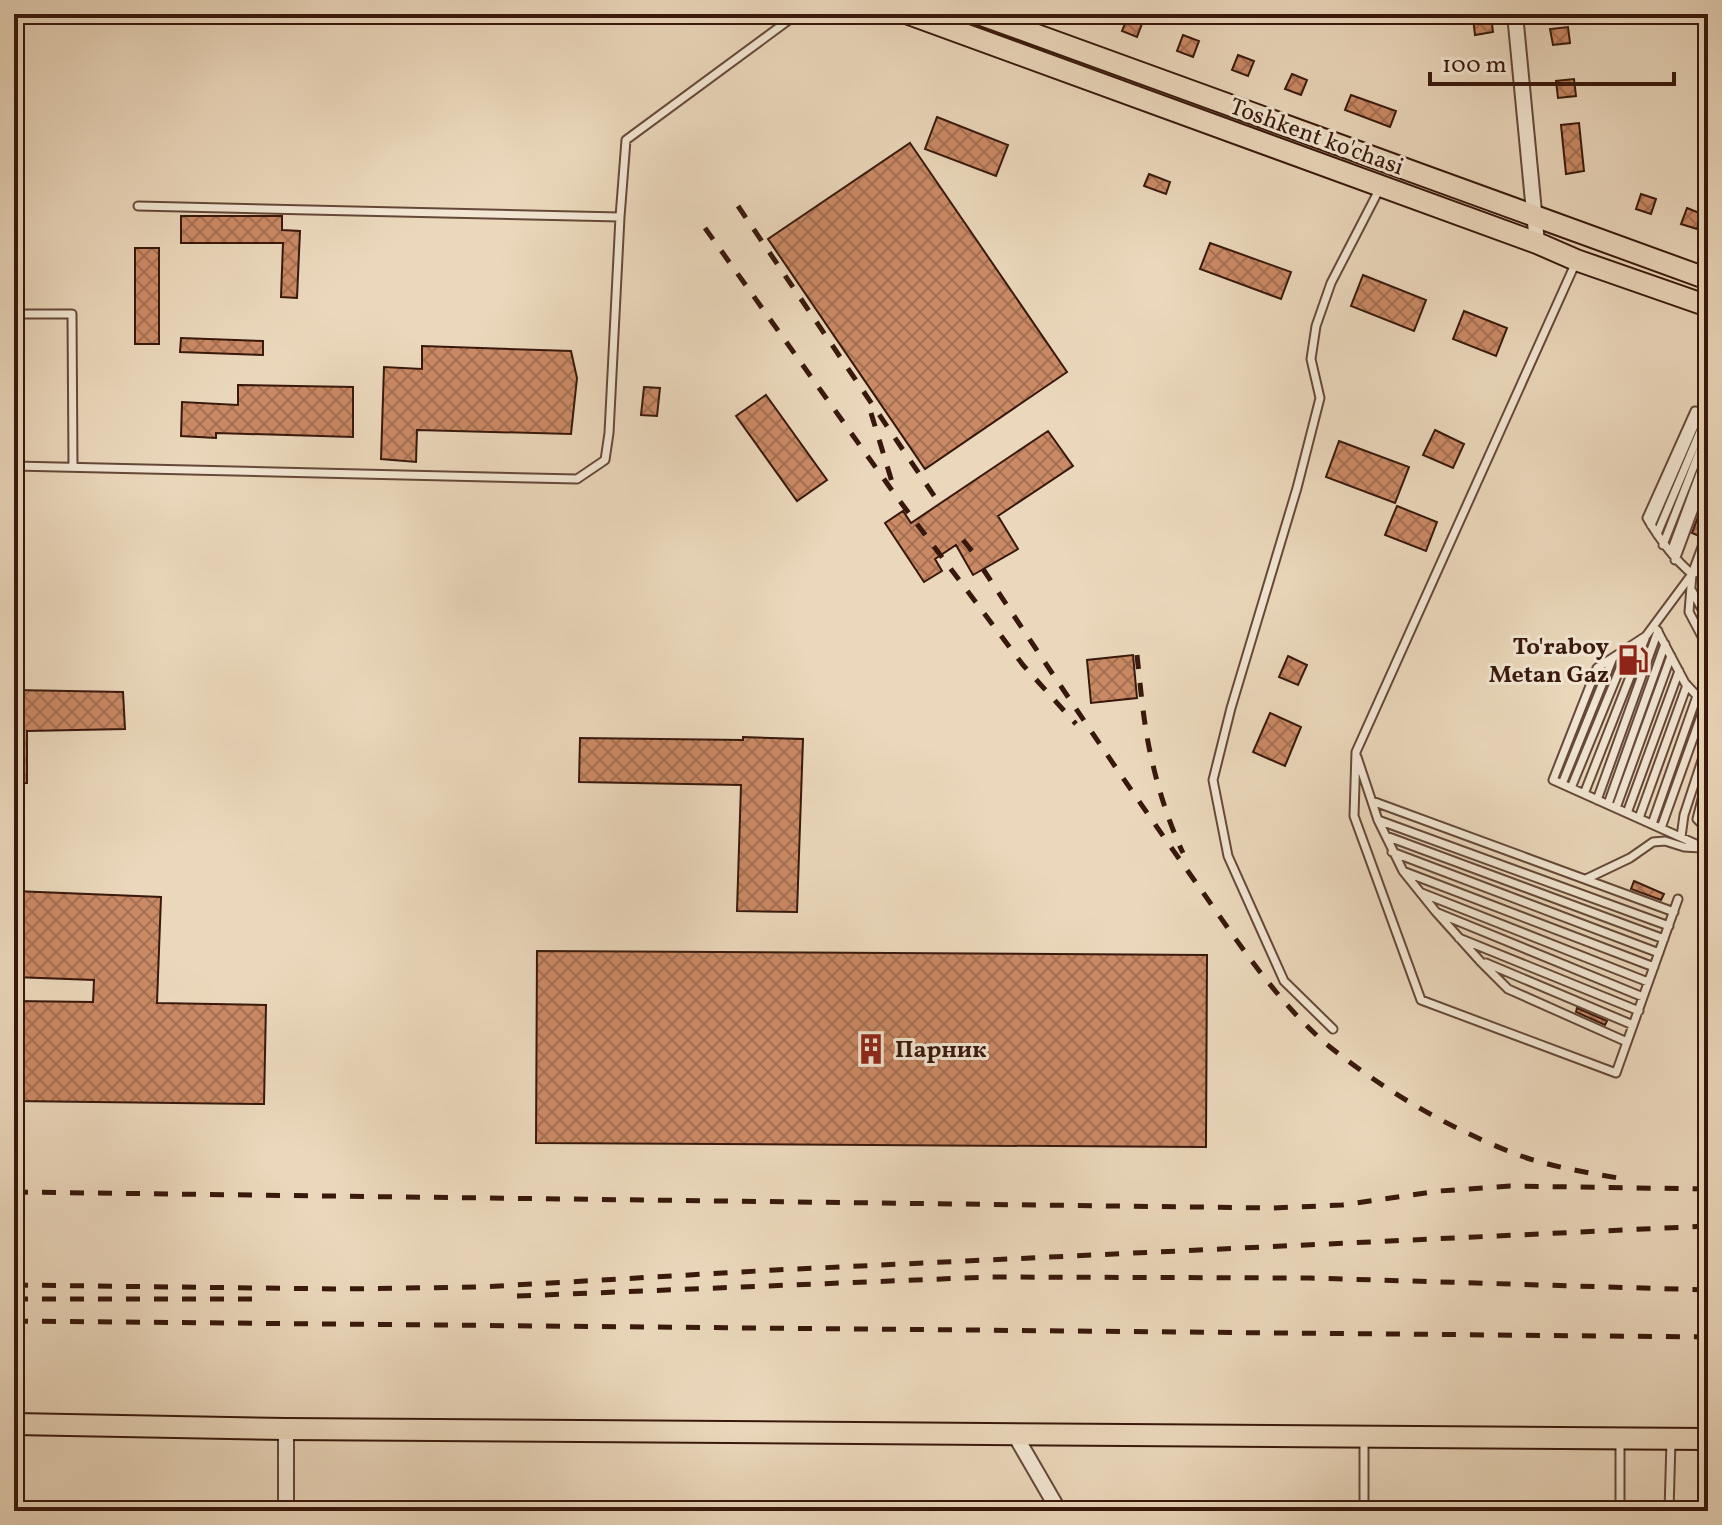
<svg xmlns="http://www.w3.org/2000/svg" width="1722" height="1525" font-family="Vollkorn,serif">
<defs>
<pattern id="building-cross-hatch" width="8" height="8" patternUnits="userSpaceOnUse" patternTransform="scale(2)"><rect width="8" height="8" fill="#cb8a66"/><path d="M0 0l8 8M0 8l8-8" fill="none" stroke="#a67052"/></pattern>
</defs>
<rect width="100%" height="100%" fill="#ebd8bc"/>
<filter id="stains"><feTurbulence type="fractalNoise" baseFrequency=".0025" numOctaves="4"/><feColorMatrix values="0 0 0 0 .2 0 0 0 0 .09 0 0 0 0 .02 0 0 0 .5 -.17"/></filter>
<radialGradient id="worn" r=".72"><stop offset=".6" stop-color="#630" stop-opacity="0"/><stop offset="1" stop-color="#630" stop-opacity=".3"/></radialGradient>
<path fill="url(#building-cross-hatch)" stroke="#38180c" stroke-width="2" d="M1128,16L1143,21L1137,37L1122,31Z
M1491,16L1493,32L1475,35L1473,18Z
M1568,27L1570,43L1553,45L1550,29Z
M1183,35L1199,41L1193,57L1177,51Z
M1238,55L1254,61L1248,76L1232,70Z
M1292,74L1307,80L1301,95L1285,89Z
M1574,79L1576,96L1558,98L1556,81Z
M1351,95L1396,111L1390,127L1345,110Z
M937,117L1008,145L996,176L925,149Z
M1579,123L1584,171L1566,174L1561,125Z
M910,143L1067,372L925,469L768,239Z
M1149,174L1170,182L1166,194L1144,186Z
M1641,194L1656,199L1651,214L1636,209Z
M1687,208L1702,214L1697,229L1681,224Z
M181,216H282V230L300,231L297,298L281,297L283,243H181Z
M1210,243L1291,272L1281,299L1200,269Z
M135,248H159V344H135Z
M1363,275L1426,300L1414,331L1351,306Z
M1464,311L1507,328L1496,356L1453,339Z
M181,338L263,341V355L180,352Z
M422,346L571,351L577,378L571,434L417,430L416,462L381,459L384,367L422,369Z
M238,385L353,387V437L216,433V438L181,436L182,402L238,405Z
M644,387L660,388L657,416L641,415Z
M766,395L827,480L797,501L736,416Z
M1435,430L1464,444L1453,468L1423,455Z
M1048,431L1073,466L998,516L1018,549L973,575L956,545L935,559L942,571L924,582L885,523L903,511L911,523Z
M1339,441L1409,467L1395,503L1326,477Z
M1397,506L1437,522L1426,551L1385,535Z
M1699,514L1708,518V525L1703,527L1699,536L1692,533Z
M1133,655L1137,698L1091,703L1087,660Z
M1288,656L1307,665L1298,685L1279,677Z
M14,690L123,692L125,729L27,731V783H14Z
M1270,713L1301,727L1285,766L1253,752Z
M743,737L803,739L797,912L737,911L741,785L579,782L580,738L743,740Z
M1634,881L1664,894L1661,900L1631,889Z
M14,891L161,897L157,1003L266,1005L264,1104L14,1101V1001L93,1002L94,980L14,977Z
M537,951L1207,955L1206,1147L536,1143Z
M1577,1008L1607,1021L1605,1025L1576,1012Z"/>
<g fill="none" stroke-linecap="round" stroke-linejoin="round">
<defs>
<path id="service" d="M138,206L620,217
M1576,262L1356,752L1354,816L1421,1000L1616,1073L1678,899
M14,314H72L73,467
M14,466L577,479L605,460L609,433L620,217L626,140L797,14
M1651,525L1700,412
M1708,531L1692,574L1689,612L1708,648
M1657,534L1708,413
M1663,545L1708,430
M1671,552L1708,452
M1675,560L1708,471
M1692,574C1673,558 1660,540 1647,518L1695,411L1708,413
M1692,591L1708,620
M1657,630L1685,683L1698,697
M1646,636L1597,668L1553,780L1707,849L1708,848
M1357,757L1378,820L1403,871L1436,912L1480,961L1508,989L1627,1042
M1708,775L1697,819L1708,830
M1562,784L1612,660
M1571,788L1628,649
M1584,794L1646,636L1692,574L1708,567
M1597,800L1658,631
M1372,801L1674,912
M1608,804L1665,644
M1616,808L1671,656
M1627,813L1679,671
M1639,818L1687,685
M1378,820L1669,926
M1652,824L1697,696
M1661,828L1705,705
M1386,836L1664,939
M1681,837L1684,815L1708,742
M1392,852L1659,953
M1405,872L1654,967
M1586,879L1630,858L1653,842L1665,841L1684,847L1700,848
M1422,893L1648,982
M1438,913L1643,997
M1459,938L1639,1011
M1486,963L1633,1025
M1333,1029L1284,981L1228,856L1213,780L1231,708L1297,488L1320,398L1311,359L1316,326L1331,283L1380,188
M1364,1511V1437
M1620,1511V1441
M1669,1511L1671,1441"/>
<path id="minor" d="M1515,14L1537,243
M286,1429V1511
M1015,1435L1059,1511"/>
<path id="primary" d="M909,14L1537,243L1576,260L1708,306
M979,14L1708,279
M14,1424L286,1429L1708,1439"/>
</defs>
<use href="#service" stroke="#654838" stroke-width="11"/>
<use href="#minor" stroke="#654838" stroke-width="18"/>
<use href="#primary" stroke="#38180c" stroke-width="24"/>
<use href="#service" stroke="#f2e6d3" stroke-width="7"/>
<use href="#minor" stroke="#f2e6d3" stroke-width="14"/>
<use href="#primary" stroke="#ebd8bc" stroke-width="20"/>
<path stroke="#38180c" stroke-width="5" stroke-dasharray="14 14" stroke-linecap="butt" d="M738,206L939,503
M705,228L896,496L1023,665L1076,724
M871,413L892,482
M963,540L972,551
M983,569C1053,675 1123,780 1197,884C1236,939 1278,1004 1330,1047C1385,1091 1447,1127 1513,1153C1546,1166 1589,1173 1624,1179
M1137,655C1141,692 1144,729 1153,765C1160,795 1170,825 1183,853
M14,1192L1273,1208L1342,1205L1439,1191L1510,1186L1708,1189
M14,1285L339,1289L481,1287L775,1270L1708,1226
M517,1296L991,1277L1310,1278L1708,1290
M14,1299H265
M14,1321L1708,1337"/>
</g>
<defs>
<symbol id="fuel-bare" viewBox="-9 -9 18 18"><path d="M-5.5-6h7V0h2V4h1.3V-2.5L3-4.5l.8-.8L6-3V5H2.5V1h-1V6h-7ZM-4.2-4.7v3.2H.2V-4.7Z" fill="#8f2418" stroke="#f2e6d3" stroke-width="2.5" paint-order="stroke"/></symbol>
<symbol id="building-bare" viewBox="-9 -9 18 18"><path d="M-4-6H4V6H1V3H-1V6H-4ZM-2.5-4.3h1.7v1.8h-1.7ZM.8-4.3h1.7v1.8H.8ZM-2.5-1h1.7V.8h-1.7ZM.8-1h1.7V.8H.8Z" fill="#8f2418" stroke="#f2e6d3" stroke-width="2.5" paint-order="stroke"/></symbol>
</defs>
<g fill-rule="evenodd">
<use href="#fuel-bare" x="1611" y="638" width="44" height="44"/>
<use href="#building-bare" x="849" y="1027" width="44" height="44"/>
</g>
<g text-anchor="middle" stroke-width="6" stroke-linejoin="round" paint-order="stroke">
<g font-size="24" fill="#38180c" stroke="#f2e6d3">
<text transform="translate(1317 136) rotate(20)" y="8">Toshkent ko'chasi</text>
</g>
<g font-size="24" font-weight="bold" fill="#38180c" stroke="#f2e6d3" text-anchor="end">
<text x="1609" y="654">To'raboy<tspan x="1609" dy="28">Metan Gaz</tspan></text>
<text x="895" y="1057" text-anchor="start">Парник</text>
</g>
</g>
<rect width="1722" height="1525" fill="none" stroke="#ebd8bc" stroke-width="48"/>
<rect x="16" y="16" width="1690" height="1493" fill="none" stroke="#38180c" stroke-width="4"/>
<rect x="24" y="24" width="1674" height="1477" fill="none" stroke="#38180c" stroke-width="2"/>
<path d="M1430 72v12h244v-12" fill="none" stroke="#38180c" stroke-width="4"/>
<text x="1442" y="72" font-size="24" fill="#38180c" stroke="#f2e6d3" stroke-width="6" paint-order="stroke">100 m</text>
<rect width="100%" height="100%" filter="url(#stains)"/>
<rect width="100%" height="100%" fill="url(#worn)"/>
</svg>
